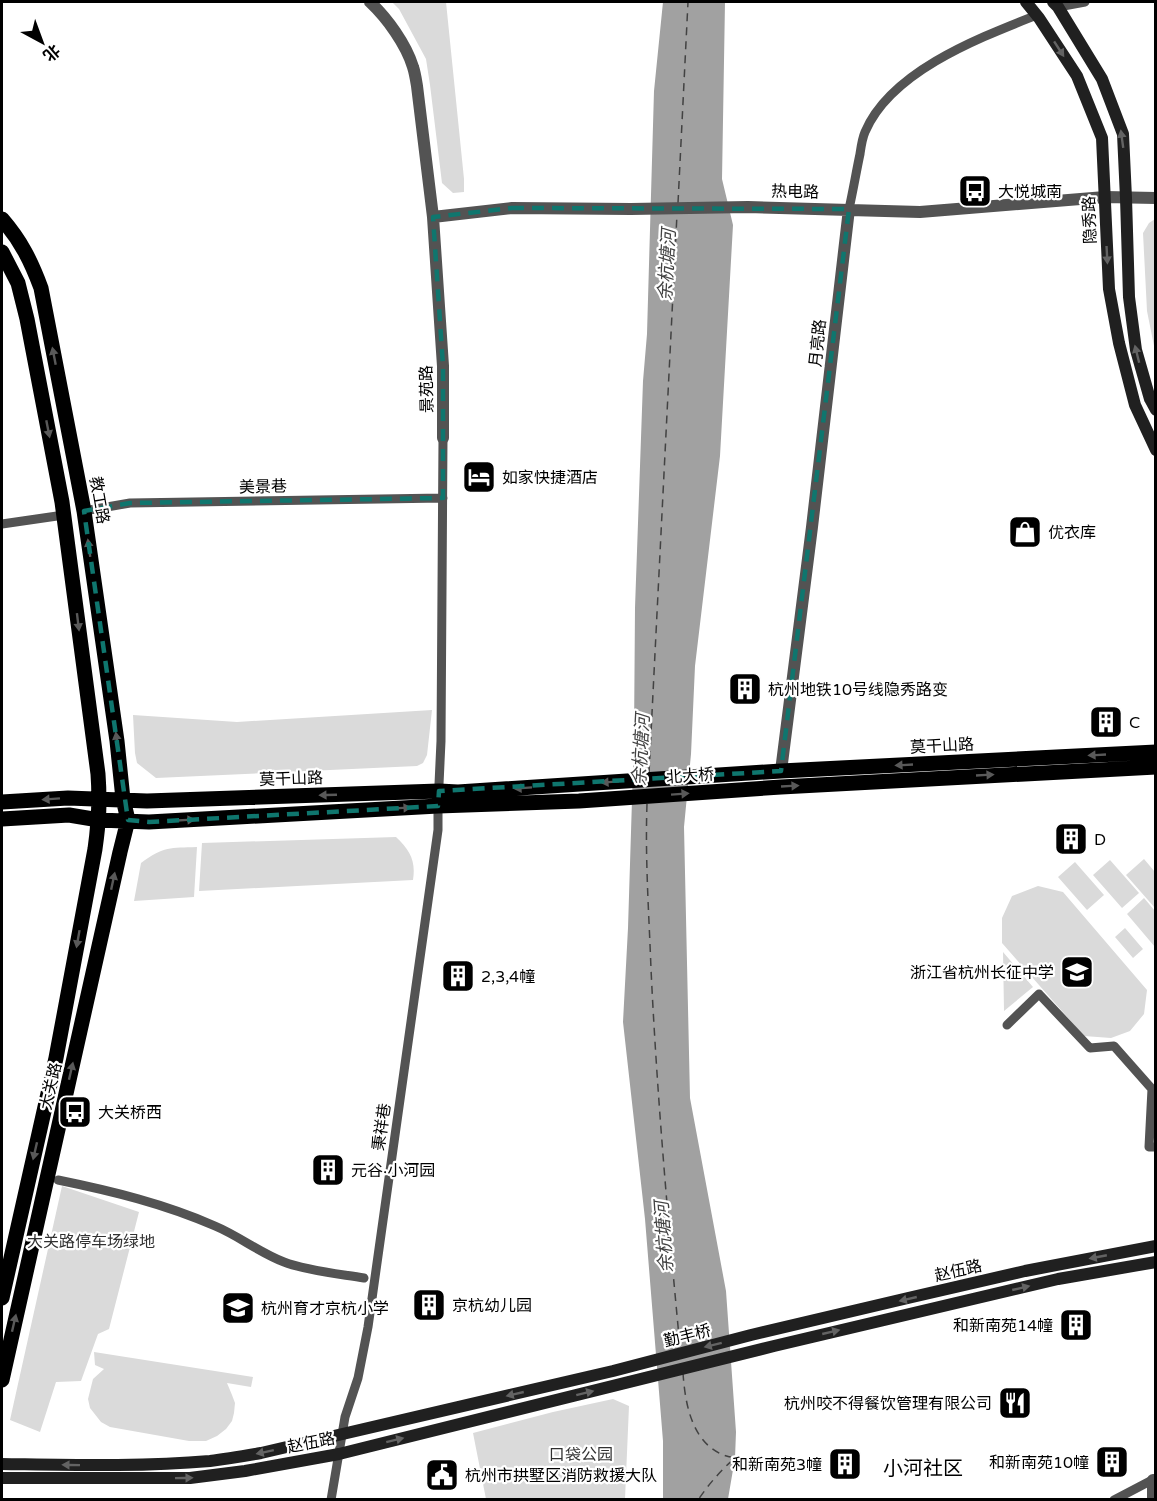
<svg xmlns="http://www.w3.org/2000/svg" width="1157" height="1501" font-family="'Varela Round','Noto Sans SC',sans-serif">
<rect width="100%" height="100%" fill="#fff"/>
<path fill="#dadada" d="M392,2H446L464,179V192L453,193L442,183L430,85L426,59L399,9Z
M1155,219V351L1147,311L1143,233L1149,223Z
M432,710L427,755L423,763L417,766L156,778L137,763L135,753L133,715L237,722Z
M396,837C410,850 416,861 413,880L199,891L202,843Z
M197,847L194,897L134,901L141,863C164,846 170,848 197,847Z
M1144,859L1155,872V908L1126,875Z
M1110,860L1139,893L1122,908L1093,875Z
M1075,862L1104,895L1087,910L1058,877Z
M1038,886L1063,892L1147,990L1144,1014L1130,1031L1111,1038L1084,1036L1002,943V918L1012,896Z
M1144,898L1155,911V947L1127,914Z
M1125,928L1143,949L1133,958L1115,937Z
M1003,952L1033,987L1004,1011Z
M62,1186L139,1212L109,1329L98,1334L81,1381L56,1382L40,1432L10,1420Z
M94,1352L253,1377L251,1387L227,1383L232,1395L235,1403L234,1413L232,1421L226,1429L217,1436L206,1441H189L110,1427L101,1422L90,1408L88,1399L93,1379L104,1369L95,1365Z
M613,1399L629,1406L625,1499L569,1500L562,1498L552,1500L486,1499L473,1433L553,1412Z"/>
<path fill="#a1a1a1" d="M663,2H725L722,179L733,225L720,456L695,666L691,754L684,827L690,1098L726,1291L736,1432L735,1458L728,1499H663V1441L645,1219L623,1022L628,928L634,736L635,608L643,381L647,334L654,91Z"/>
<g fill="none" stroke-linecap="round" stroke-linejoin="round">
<path stroke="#424242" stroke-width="1.5" stroke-dasharray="8 6" stroke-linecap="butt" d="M678,203L688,2
M649,773L677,214
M647,804C645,859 649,914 651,969C657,1095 668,1221 680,1347
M683,1373C685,1402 691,1440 721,1454C725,1456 730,1457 735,1458C720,1471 709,1484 698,1500"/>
<path stroke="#535353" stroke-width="9" d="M1058,7L1085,2
M849,209C853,191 856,173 860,154C861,147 862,139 865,132C891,71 979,38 1037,15
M84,511L130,503L443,498
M2,524L64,515
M1007,1025L1039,994L1090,1048L1114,1046L1152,1089L1149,1147H1156
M58,1180C112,1191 165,1204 215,1226C239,1236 260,1253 284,1262C307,1271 340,1274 364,1278
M331,1500L345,1417L358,1378L368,1327L438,830V806L441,741L443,438
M1114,1500L1156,1478"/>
<path stroke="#535353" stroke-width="12" d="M370,2C387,18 406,44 413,67C415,73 416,80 417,86L433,217L443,366V438
M433,217L512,208L631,209L748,207L920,212L1105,197L1156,198
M781,771L812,527L849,209
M1153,1480V1500"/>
<path stroke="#202020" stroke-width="12" d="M1026,2L1039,18L1077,76L1102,138L1109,289L1119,343L1135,405L1156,450
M1053,2L1058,7L1102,79L1123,134L1126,198L1129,297L1136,350L1150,399L1156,410
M2,1464C71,1465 141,1467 210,1461C227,1459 244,1456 261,1453L613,1371L751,1335L908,1298L1025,1271L1156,1246
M2,1478H190L245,1471L339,1454L774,1346L1058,1279L1156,1262"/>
<path stroke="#000" stroke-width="15" d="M2,219C21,241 31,261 41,288L84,511L117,741L123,799L128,820L120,852L2,1380
M2,252L18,283L27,319L62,502L98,774C100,802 99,821 95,849L56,1058L2,1298
M2,802L68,798L147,801L439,791L458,792L781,771L1156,752
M2,819L69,815L99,820L149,822L438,806L579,801L781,787L1156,767"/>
</g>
<defs><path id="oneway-solid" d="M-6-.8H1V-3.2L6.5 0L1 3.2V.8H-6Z" transform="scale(1.5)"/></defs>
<g fill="#636363">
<use href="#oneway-solid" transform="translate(1059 49) rotate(57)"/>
<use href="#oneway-solid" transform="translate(1122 139) rotate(-98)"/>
<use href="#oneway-solid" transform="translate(1107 255) rotate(87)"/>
<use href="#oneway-solid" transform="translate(1137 354) rotate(-104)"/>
<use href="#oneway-solid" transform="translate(1098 1257) rotate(169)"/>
<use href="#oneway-solid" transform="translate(1021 1288) rotate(-13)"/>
<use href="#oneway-solid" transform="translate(908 1299) rotate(167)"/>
<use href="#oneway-solid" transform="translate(831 1332) rotate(-13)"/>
<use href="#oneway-solid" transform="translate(713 1345) rotate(166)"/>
<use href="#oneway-solid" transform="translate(585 1393) rotate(-14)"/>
<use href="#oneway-solid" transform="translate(515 1394) rotate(167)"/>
<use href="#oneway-solid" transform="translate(395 1440) rotate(-14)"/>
<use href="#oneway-solid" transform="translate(265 1452) rotate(168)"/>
<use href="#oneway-solid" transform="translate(71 1465) rotate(-179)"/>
<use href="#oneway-solid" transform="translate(184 1478) rotate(-1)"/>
</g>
<g fill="#595959">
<use href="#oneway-solid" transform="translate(54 356) rotate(-101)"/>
<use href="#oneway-solid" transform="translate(48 429) rotate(79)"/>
<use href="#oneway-solid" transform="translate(89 548) rotate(-98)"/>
<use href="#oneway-solid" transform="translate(78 622) rotate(83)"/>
<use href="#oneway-solid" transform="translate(117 741) rotate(-98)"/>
<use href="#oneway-solid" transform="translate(1097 755) rotate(177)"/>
<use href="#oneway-solid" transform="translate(904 765) rotate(177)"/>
<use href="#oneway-solid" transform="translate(985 775) rotate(-3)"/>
<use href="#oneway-solid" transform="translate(610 782) rotate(176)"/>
<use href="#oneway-solid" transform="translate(790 786) rotate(-3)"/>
<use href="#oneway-solid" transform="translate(523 788) rotate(176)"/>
<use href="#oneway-solid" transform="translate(680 794) rotate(-4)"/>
<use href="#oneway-solid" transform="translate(328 795) rotate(178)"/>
<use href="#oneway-solid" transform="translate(51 799) rotate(176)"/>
<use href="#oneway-solid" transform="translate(402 808) rotate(-3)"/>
<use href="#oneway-solid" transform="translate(186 820) rotate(-3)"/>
<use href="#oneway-solid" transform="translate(113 881) rotate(-78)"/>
<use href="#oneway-solid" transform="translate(78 939) rotate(100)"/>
<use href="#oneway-solid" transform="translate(71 1071) rotate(-77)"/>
<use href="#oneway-solid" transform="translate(35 1151) rotate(103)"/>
<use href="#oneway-solid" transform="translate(14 1323) rotate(-77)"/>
</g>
<path fill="none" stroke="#0f766e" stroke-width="4.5" stroke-dasharray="12 8" stroke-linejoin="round" d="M512,208L849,209L781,771L439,791L438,806L149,822L128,820L84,511L130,503L443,498V366L433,217Z"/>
<defs>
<symbol id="bus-square" viewBox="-11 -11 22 22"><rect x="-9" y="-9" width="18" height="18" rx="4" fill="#000" stroke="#fff"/><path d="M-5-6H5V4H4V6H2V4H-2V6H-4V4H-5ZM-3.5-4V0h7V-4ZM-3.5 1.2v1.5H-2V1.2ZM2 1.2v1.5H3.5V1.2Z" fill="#fff"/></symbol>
<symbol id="hotel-square" viewBox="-11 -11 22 22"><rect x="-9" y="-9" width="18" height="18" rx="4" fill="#000" stroke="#fff"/><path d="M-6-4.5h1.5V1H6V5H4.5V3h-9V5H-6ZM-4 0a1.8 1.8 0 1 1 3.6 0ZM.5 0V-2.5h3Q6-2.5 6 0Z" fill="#fff"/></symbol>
<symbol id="shop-square" viewBox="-11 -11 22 22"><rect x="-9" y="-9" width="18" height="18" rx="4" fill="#000" stroke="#fff"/><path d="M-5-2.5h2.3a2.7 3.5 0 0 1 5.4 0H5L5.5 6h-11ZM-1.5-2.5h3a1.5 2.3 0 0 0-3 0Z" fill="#fff"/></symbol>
<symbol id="building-square" viewBox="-11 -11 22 22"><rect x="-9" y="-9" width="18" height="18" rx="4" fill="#000" stroke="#fff"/><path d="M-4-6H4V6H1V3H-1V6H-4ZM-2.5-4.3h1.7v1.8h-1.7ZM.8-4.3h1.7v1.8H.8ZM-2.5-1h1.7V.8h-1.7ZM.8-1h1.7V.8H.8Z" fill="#fff"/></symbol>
<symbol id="school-square" viewBox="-11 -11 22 22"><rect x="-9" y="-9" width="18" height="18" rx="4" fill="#000" stroke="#fff"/><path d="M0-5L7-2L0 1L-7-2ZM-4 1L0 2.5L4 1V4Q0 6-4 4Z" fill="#fff"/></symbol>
<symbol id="restaurant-square" viewBox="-11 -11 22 22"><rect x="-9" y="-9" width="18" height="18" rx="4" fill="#000" stroke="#fff"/><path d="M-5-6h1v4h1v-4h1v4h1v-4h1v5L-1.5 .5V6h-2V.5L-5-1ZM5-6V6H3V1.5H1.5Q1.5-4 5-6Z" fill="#fff"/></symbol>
<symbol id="civic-square" viewBox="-11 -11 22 22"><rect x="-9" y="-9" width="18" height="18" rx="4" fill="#000" stroke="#fff"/><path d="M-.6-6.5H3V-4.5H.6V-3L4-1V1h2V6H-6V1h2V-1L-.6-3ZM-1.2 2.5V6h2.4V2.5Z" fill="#fff"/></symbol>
</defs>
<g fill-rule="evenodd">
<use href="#bus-square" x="956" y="172" width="38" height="38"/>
<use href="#hotel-square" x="460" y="458" width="38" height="38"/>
<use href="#shop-square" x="1006" y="513" width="38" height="38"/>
<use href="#building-square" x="726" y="670" width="38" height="38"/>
<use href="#building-square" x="1087" y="703" width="38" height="38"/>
<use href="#building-square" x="1052" y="820" width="38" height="38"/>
<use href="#school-square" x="1058" y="953" width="38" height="38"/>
<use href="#building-square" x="439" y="957" width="38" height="38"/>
<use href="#bus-square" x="56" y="1093" width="38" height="38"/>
<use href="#building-square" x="309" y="1151" width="38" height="38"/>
<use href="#building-square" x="410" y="1286" width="38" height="38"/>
<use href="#school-square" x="219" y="1289" width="38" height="38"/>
<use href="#building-square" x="1057" y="1306" width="38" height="38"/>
<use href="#restaurant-square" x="996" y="1384" width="38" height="38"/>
<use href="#building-square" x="1093" y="1443" width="38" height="38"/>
<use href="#building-square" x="826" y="1445" width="38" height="38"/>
<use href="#civic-square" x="423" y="1456" width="38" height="38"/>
</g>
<g text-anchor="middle" stroke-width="4.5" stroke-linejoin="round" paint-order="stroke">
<g font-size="16" fill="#000" stroke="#fff">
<text transform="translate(795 191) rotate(1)" y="6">热电路</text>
<text transform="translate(1089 220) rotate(-92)" y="6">隐秀路</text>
<text transform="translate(817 343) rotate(-84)" y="6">月亮路</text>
<text transform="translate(426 389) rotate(-91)" y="6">景苑路</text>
<text transform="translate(263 486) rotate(-1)" y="6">美景巷</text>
<text transform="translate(100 500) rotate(80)" y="6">教工路</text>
<text transform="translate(942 745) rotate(-3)" y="6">莫干山路</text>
<text transform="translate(690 775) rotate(-4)" y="6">北大桥</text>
<text transform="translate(291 778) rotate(-2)" y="6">莫干山路</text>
<text transform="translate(50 1086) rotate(-77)" y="6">大关路</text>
<text transform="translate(381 1127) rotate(-82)" y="6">秉祥巷</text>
<text transform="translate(958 1270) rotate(-13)" y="6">赵伍路</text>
<text transform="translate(687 1335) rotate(-14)" y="6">勤丰桥</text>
<text transform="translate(311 1442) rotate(-11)" y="6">赵伍路</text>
</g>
<g font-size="16" fill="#000" stroke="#fff" text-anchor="start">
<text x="998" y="197">大悦城南</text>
<text x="502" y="483">如家快捷酒店</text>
<text x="1048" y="538">优衣库</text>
<text x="768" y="695">杭州地铁10号线隐秀路变</text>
<text x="1129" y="728">C</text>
<text x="1094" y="845">D</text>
<text x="1054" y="978" text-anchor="end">浙江省杭州长征中学</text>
<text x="481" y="982">2,3,4幢</text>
<text x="98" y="1118">大关桥西</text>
<text x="351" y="1176">元谷·小河园</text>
<text x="452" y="1311">京杭幼儿园</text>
<text x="261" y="1314">杭州育才京杭小学</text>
<text x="1053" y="1331" text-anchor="end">和新南苑14幢</text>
<text x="992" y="1409" text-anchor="end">杭州咬不得餐饮管理有限公司</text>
<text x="1089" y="1468" text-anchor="end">和新南苑10幢</text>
<text x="822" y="1470" text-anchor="end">和新南苑3幢</text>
<text x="465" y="1481">杭州市拱墅区消防救援大队</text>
</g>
<g font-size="16" fill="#313131" stroke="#fff">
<text x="91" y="1247">大关路停车场绿地</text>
<text x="581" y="1460">口袋公园</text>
</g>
<g font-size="18" font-style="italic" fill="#424242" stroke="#fff">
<text transform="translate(667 265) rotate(-87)" y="6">余杭塘河</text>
<text transform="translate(641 750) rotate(-87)" y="6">余杭塘河</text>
<text transform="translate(664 1237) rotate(-94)" y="6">余杭塘河</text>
</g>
<g font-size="20" fill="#000" stroke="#fff">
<text x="923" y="1475">小河社区</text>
</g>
</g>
<rect width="1157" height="1501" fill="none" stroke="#000000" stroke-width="6"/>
<g transform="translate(42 42) rotate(139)" stroke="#ffffff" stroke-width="4.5" paint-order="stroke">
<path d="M0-4.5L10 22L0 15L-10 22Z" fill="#000000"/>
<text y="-9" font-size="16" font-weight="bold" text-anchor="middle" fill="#000000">北</text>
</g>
</svg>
